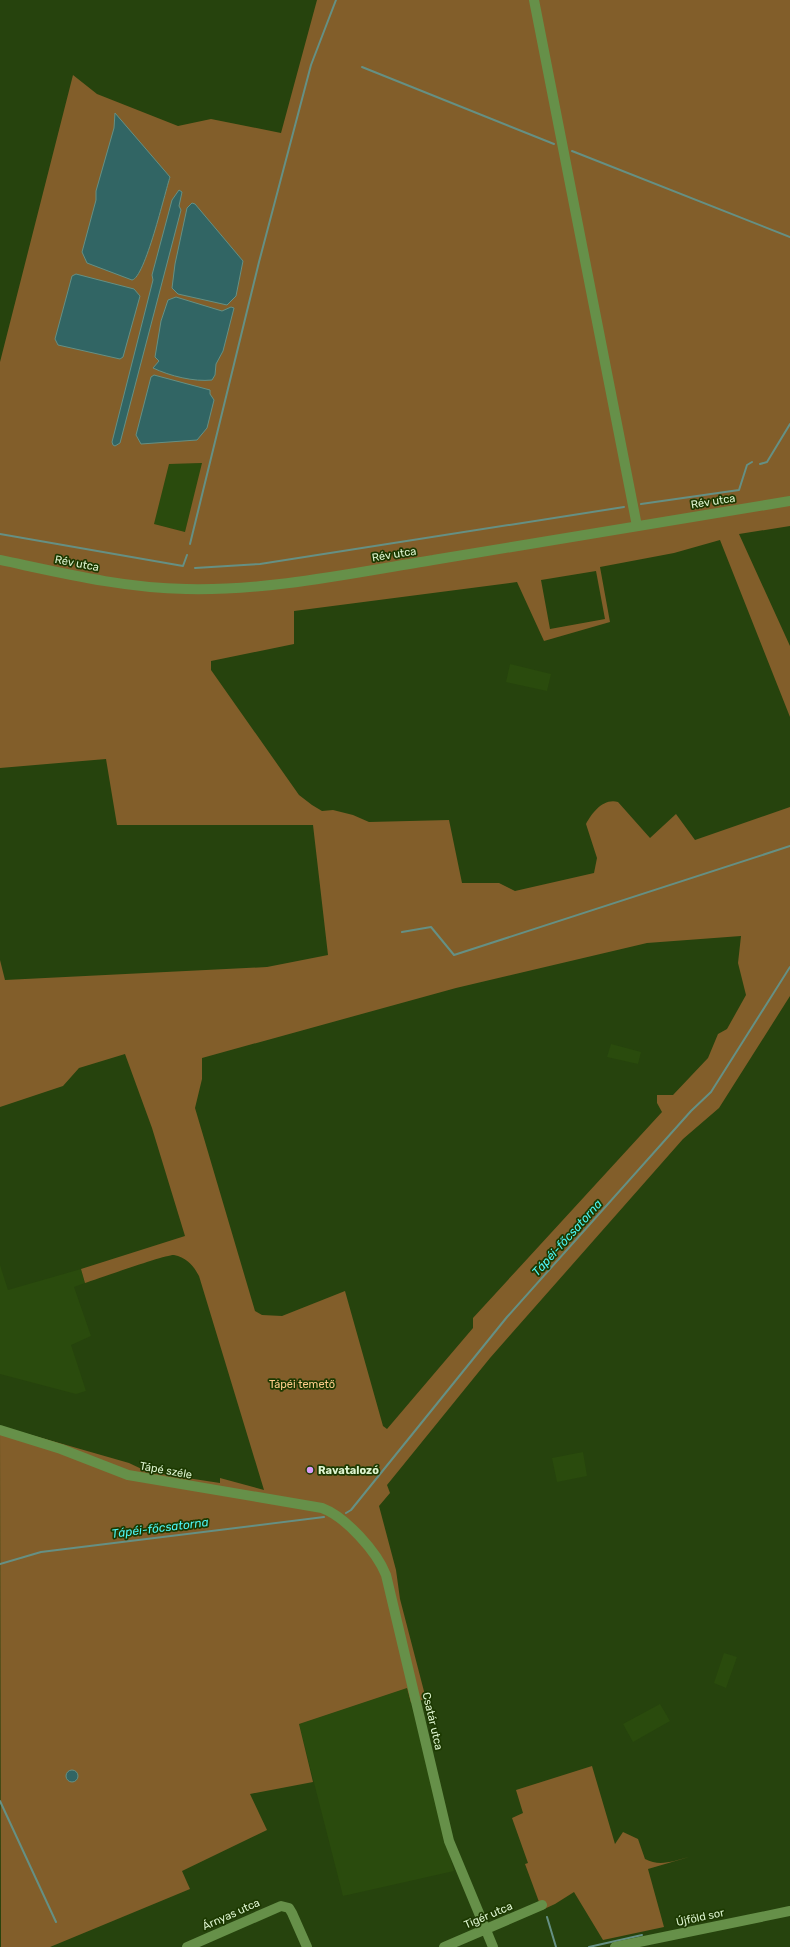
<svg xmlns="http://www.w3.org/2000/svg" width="790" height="1947" font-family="Rubik,sans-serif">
<rect width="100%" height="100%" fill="#26430d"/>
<path fill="#2a4b0d" d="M203,463L185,532L154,524L169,464Z
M510,664L551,674L547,691L506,682Z
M611,1044L641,1052L638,1064L607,1057Z
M0,1265L8,1290L81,1269L85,1283L74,1287L91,1336L71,1345L86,1391L76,1394L0,1374Z
M583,1452L587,1476L557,1482L552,1458Z
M724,1653L737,1657L726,1688L714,1683Z
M407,1688L454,1871L343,1896L299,1724Z
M660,1704L670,1721L633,1742L623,1724Z"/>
<path fill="#825e2a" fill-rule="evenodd" d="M317,0H790V526L739,534L790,646V717L720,540L674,553L600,567L610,622L544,641L517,582L294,611V644L211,661V670L299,795L312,805L322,811L333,810L353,815L369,822L449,820L462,883H499L515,891L594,873L597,858L586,824C592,813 603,798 618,802L650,838L676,814L695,840L790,807V996L719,1108L683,1139L490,1358L387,1485L390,1493L379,1506L396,1570L400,1599L426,1699L411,1703L407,1688L299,1724L313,1782L250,1794L267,1830L182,1871L190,1889L50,1947H1L0,1426L129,1463L148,1472L220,1483V1478L264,1490L199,1276C193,1265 187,1258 174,1255C167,1254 97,1279 85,1283L81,1269L185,1236L152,1128L125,1054L79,1068L63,1086L0,1107V960L5,980L267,967L328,955L313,825H117L106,759L0,768V362L73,75L97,94L178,126L211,119L281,133ZM202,463L185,532L154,524L169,464ZM596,571L605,619L550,629L541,580ZM741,936L738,963L746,995L727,1029L718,1034L708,1058L673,1095H657V1103L662,1112L473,1318V1328L387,1429L383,1426L345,1291L282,1316L262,1315L255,1311L195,1108L202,1079V1058L456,988L647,943Z
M592,1766L615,1844L623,1832L638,1839L645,1859C660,1867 673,1861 689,1857L648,1869L664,1927L603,1940L574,1892L555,1904L542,1910L525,1864L528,1863L512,1818L523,1813L516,1790Z"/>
<path fill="#316564" stroke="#659084" d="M115,113L170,177C165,192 145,278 132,280L87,263L82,252L96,200V191L114,128Z
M179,190L182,192L179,206L181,210L120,443L115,446L113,445L112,442L153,280L152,275L172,200Z
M192,203L195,204L243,261L236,296L227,305L178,294L172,288L175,264L187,208Z
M76,274L134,289L140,296L123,357L120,359L58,345L55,339L72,276Z
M176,297L222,311L231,307L234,308L223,351L216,364L215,375L212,380C194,382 170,376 153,368L159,361L155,357L161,321L168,300Z
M154,375L210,390V394L214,400L207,428L197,440L141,444L136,435L151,377Z
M66 1776a6 6 0 1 1 12 0a6 6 0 1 1-12 0Z"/>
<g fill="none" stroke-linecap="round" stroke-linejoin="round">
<path stroke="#659084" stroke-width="2" d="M362,67L554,144
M572,151L790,237
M760,464L767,462L790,424
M641,504L739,490L747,465L752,462
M0,534L183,566L187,555
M190,544L259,262L311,65L336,0
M195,568L260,564L624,507
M402,932L431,927L454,955L790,846
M346,1513L351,1510L507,1317L691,1111L711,1092L790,967
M0,1564L41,1552L324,1517
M0,1801L56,1922
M547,1917L556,1947
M589,1947L642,1935"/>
<path stroke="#669049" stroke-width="10" d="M534,0L637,526
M0,560C62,573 123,588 186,589C269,591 352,573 433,560C552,540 671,520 790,501
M0,1430L61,1449L128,1475L322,1508C346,1517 377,1552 386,1575L449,1841L493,1947
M187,1947L281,1906L289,1908L292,1913L307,1947
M444,1947L542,1905
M615,1947L790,1911"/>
</g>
<circle fill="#d89af8" stroke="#1c3900" stroke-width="1.5" cx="310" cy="1470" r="4"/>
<g text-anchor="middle" stroke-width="3.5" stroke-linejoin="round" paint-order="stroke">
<g font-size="11" fill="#def5d0" stroke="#1c3900">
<text transform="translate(713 501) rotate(-9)" y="4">Rév utca</text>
<text transform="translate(394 554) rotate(-9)" y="4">Rév utca</text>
<text transform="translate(77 563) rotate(11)" y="4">Rév utca</text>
<text transform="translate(166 1470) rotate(10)" y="4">Tápé széle</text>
<text transform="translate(433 1721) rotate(77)" y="4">Csatár utca</text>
<text transform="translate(231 1914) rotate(-24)" y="4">Árnyas utca</text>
<text transform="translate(488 1915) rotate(-23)" y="4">Tigér utca</text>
<text transform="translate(700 1917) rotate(-12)" y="4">Újföld sor</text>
</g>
<g font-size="11" fill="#fdcb89" stroke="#1c3900">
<text x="302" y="1388">Tápéi temető</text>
</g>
<g font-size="11" font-weight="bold" fill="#def5d0" stroke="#1c3900" text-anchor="start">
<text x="318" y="1474">Ravatalozó</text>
</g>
<g font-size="12" font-style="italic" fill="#4cf5f3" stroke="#1c3900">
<text transform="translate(567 1238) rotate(-48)" y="4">Tápéi-főcsatorna</text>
<text transform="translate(160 1528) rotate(-7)" y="4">Tápéi-főcsatorna</text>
</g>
</g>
</svg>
